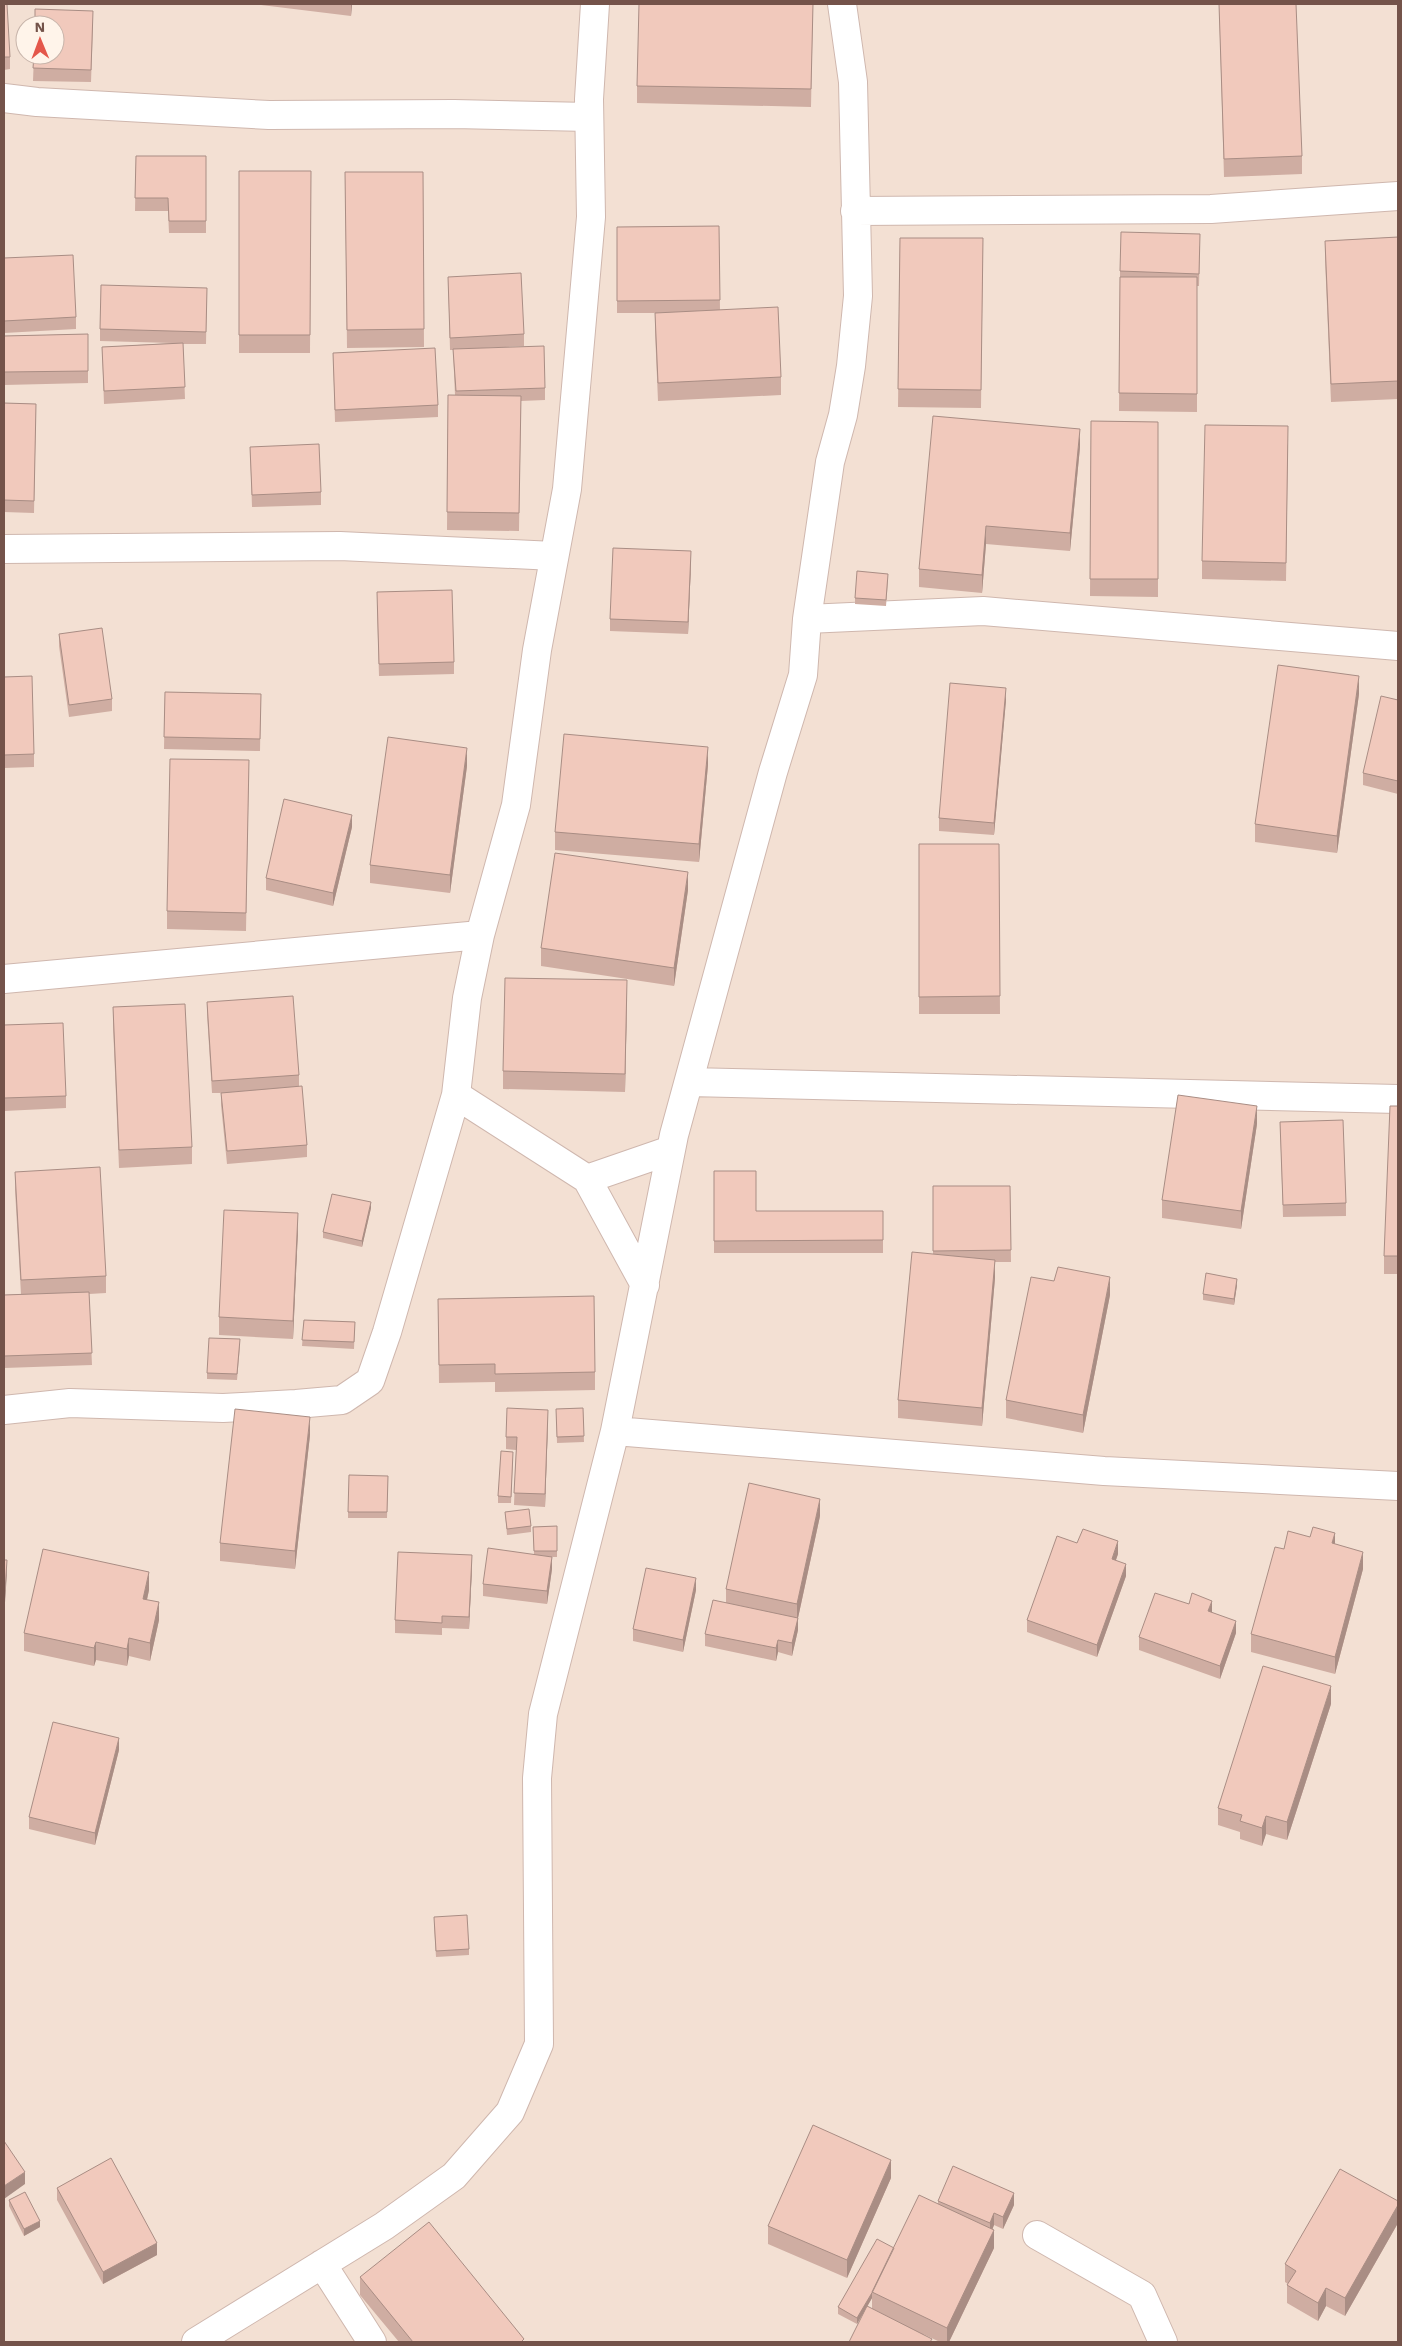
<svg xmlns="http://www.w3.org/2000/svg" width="1402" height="2346" font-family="'Work Sans',sans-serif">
<rect width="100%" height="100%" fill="#fcefe4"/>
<path fill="#f3e0d3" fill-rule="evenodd" d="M4,4H1398V2342H4ZM25,25H55V55H25Z"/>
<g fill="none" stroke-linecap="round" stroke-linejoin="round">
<defs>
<path id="street" d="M4,98L37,102L269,115L454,114L589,117
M855,211L1211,209L1398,196
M4,549L340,546L554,556
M807,619L983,611L1398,646
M4,979L480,935
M689,1082L1398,1099
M456,1095L587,1179L645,1285
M587,1179L671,1150
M4,1410L70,1403L223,1408L296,1404L342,1400L370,1381L387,1332L456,1095L467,998L480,935L516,805L537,650L567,489L591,217L589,99L595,4
M615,1431L1104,1471L1398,1486
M1037,2235L1142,2295L1163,2342
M322,2264L372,2342
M196,2342L384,2226L454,2176L510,2112L539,2044L537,1778L543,1714L615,1431L674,1135L773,772L803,675L807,619L830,462L843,415L851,366L858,296L853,82L842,4"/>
</defs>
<use href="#street" stroke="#cfb7ae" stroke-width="30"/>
<use href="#street" stroke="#fff" stroke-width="28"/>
</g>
<path fill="#cfada2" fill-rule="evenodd" d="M4,4L10,57V69L4,70Z
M261,4H352L351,16L261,5Z
M813,4L811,107L637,103V86Z
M1219,4L1302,156V174L1224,177Z
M93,24L91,82L33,81L34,55Z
M136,156H206V233H169L168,211H135Z
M239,171H311L310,353H239Z
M345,172H423L424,347L347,348Z
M719,226L720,310L781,377V395L658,401L655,331V313H662H617V227Z
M1398,237V399L1331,402L1325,258V241Z
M900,238H983L981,408L898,407Z
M1200,246L1199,286H1197V412L1119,411L1120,271Z
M4,258L76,317V329L4,333Z
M448,277L524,334V346L486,348L545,388V400L521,401L519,531L447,530L448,395H455L453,350H450Z
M207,288L206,344H183L185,399L104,404L102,347L172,343L100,341V329Z
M88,334V383L4,385V336Z
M333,353L438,405V417L335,422Z
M4,403L36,404L34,513L4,512Z
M1091,421L1158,422V597L1090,596Z
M1288,444L1286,581L1202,579V561Z
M250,447L321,492V505L252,507Z
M1080,447L1070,551L986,544L982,593L919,587V569Z
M691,563L688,634L610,631V619Z
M888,580L886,606L855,604V598Z
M377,605L454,662V674L379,676Z
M59,634L112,699V711L69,717L59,646Z
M4,677L34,754V767L4,768Z
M165,692L261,694L260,751L164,749Z
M1359,694L1337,853L1255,842V824Z
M1006,700L994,835L939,831V818Z
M1398,700V794L1363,785V773Z
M249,760L246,931L167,929V911Z
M708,765L699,862L555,850V832Z
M467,766L450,893L370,883V865Z
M352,827L333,906L266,890V878Z
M919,844H999L1000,1014H919Z
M688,890L674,986L541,966V948Z
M627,998L625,1092L503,1089V1071Z
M207,1002L299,1075V1087L307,1145V1157L227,1164L221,1105V1093H212L207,1014Z
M113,1007L192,1147V1164L119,1168L113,1025Z
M4,1025L66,1096V1108L4,1111Z
M1398,1106V1274H1384V1256Z
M1280,1122L1346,1203V1216L1283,1217Z
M1257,1124L1241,1229L1162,1218V1200Z
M714,1171L756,1211H883V1253H714Z
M15,1172L106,1276V1293L89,1294L92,1365L4,1368V1295L21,1294L15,1190Z
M933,1186H1010L1011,1262H995V1278L982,1426L898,1418V1400L933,1254Z
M371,1208L362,1247L323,1238V1232Z
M298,1230L293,1339L219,1335V1317Z
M1054,1281L1110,1295L1083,1433L1006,1418V1400Z
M1237,1285L1234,1305L1203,1300V1294Z
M438,1299L595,1372V1390L495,1392V1382L439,1383Z
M304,1320L355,1322L354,1349L302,1346Z
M240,1346L237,1380L207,1379V1373Z
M583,1408L584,1442L557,1443L556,1409Z
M548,1422L545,1507L514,1505L516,1450L506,1449V1437Z
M310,1435L295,1569L220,1561V1543Z
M513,1458L511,1503H498V1496Z
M388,1476L387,1518H348V1512Z
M505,1512L531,1526V1532L507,1535Z
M820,1516L798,1618V1630L792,1656L778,1652L776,1661L705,1646V1634L726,1602V1589Z
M557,1526V1557H552V1569L547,1604L483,1596V1584L534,1554L533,1527Z
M1077,1543L1118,1554L1116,1560L1126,1576L1097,1657L1027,1632V1620Z
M1335,1544L1363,1569L1335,1674L1251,1652V1634L1284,1549Z
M472,1568L469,1629L442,1628V1635L395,1633V1620Z
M149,1590L147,1600L159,1620L150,1661L129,1656L127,1666L96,1660L94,1666L24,1651V1633Z
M696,1590L683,1652L633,1641V1629Z
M1212,1612L1236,1633L1220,1679L1139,1650V1637Z
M1331,1704L1287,1840L1266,1834L1262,1846L1240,1839V1832L1218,1825V1808Z
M119,1750L95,1845L29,1829V1817Z
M434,1924L469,1949V1955L436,1957Z
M891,2178L847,2278L768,2244V2226Z
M57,2188L157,2255L103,2284L57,2200Z
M9,2200L40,2227L24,2236L9,2206Z
M938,2201L1014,2205L1003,2229L994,2225L992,2229L994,2248L949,2342H940L923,2334L932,2342L862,2315L857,2324L838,2314V2307L894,2248L938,2203ZM872,2298V2309L867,2307Z
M1398,2201V2223L1345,2316L1326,2306L1318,2321L1287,2303V2285L1288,2284L1285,2282V2264Z
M360,2277L524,2342H399L360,2295Z"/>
<path fill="#a98d84" d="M351,4H352L351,16Z
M1080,429V447L1070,551V533Z
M986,526V544L982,593V575Z
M691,551V563L688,634V622Z
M1359,676V694L1337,853V836Z
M1006,688V700L994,835V823Z
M708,747V765L699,862V844Z
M467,748V766L450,893V875Z
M352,815V827L333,906V893Z
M688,872V890L674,986V968Z
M627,980V998L625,1092V1074Z
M1257,1106V1124L1241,1229V1211Z
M371,1202V1208L362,1247V1241Z
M298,1213V1230L293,1339V1321Z
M995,1260V1278L982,1426V1408Z
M1110,1277V1295L1083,1433V1415Z
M1237,1279V1285L1234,1305V1299Z
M548,1410V1422L545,1507V1494Z
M310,1417V1435L295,1569V1551Z
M820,1499V1516L798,1618V1630L792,1656V1643L797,1621V1604Z
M1335,1533V1550L1332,1543Z
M1118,1541V1554L1112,1571V1559Z
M1363,1552V1569L1335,1674V1657Z
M472,1555V1568L469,1629V1617Z
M552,1557V1569L547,1604V1591Z
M7,1560V1572L4,1618V1606Z
M1126,1564V1576L1097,1657V1645Z
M149,1572V1590L143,1617V1599Z
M696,1578V1590L683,1652V1640Z
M1212,1601V1613L1208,1611Z
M159,1602V1620L150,1661V1643Z
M1236,1621V1633L1220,1679V1666Z
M129,1638V1656L127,1666V1649Z
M778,1640V1652L776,1661V1648Z
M96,1642V1660L94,1666V1648Z
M1331,1686V1704L1287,1840V1822Z
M119,1738V1750L95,1845V1833Z
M1266,1816V1834L1262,1846V1828Z
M891,2160V2178L847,2278V2260Z
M25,2172V2184L4,2199V2186Z
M1014,2193V2205L1003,2229V2217Z
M1398,2205V2223L1345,2316V2298Z
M994,2213V2225L990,2236V2223Z
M40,2221V2227L24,2236V2229Z
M994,2230V2248L949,2342H947V2328Z
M157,2243V2255L103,2284V2272Z
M897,2250L872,2292V2298L857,2324V2318Z
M1326,2288V2306L1318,2321V2303Z"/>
<path fill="#f1c9bc" stroke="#a98d84" d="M4,4H7L10,57H4Z
M639,4H813L811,89L637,86Z
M1219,4H1296L1302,156L1224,159Z
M35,9L93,11L91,70L33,68L34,55H55V25H35Z
M136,156H206V221H169L168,198H135Z
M239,171H311L310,335H239Z
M345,172H423L424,329L347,330Z
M719,226L720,300L617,301V227Z
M1121,232L1200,234L1199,274L1120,271Z
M1398,237V381L1331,384L1325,241Z
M900,238H983L981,390L898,389Z
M73,255L76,317L4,321V258Z
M521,273L524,334L450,338L448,277Z
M1120,277H1197V394L1119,393Z
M101,285L207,288L206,332L100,329Z
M778,307L781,377L658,383L655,313Z
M88,334V371L4,372V336Z
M183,343L185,387L104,391L102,347Z
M544,346L545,388L456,391L453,349Z
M435,348L438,405L335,410L333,353Z
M448,395L521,396L519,513L447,512Z
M4,403L36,404L34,501L4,500Z
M933,416L1080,429L1070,533L986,526L982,575L919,569Z
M1091,421L1158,422V579H1090Z
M1205,425L1288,426L1286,563L1202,561Z
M319,444L321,492L252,495L250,447Z
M613,548L691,551L688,622L610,619Z
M857,571L888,574L886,600L855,598Z
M452,590L454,662L379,664L377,592Z
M102,628L112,699L69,705L59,634Z
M1278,665L1359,676L1337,836L1255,824Z
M32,676L34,754L4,755V677Z
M950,683L1006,688L994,823L939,818Z
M165,692L261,694L260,739L164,737Z
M1381,696L1398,700V781L1363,773Z
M564,734L708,747L699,844L555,832Z
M388,737L467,748L450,875L370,865Z
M170,759L249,760L246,913L167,911Z
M284,799L352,815L333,893L266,878Z
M919,844H999L1000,996L919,997Z
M555,853L688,872L674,968L541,948Z
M505,978L627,980L625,1074L503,1071Z
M293,996L299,1075L212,1081L207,1002Z
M185,1004L192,1147L119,1150L113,1007Z
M63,1023L66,1096L4,1098V1025Z
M302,1086L307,1145L227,1151L221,1093Z
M1178,1095L1257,1106L1241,1211L1162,1200Z
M1390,1106H1398V1256H1384Z
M1343,1120L1346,1203L1283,1205L1280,1122Z
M100,1167L106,1276L21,1280L15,1172Z
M714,1171H756V1211H883V1240L714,1241Z
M933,1186H1010L1011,1250L933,1251Z
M332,1194L371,1202L362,1241L323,1232Z
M224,1210L298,1213L293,1321L219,1317Z
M912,1252L995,1260L982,1408L898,1400Z
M1058,1267L1110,1277L1083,1415L1006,1400L1031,1277L1054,1281Z
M1206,1273L1237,1279L1234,1299L1203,1294Z
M89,1292L92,1353L4,1356V1295Z
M594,1296L595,1372L495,1374V1364L439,1365L438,1299Z
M304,1320L355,1322L354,1342L302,1340Z
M209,1338L240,1339L237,1374L207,1373Z
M507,1408L548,1410L545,1494L514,1493L517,1437H506Z
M583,1408L584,1436L557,1437L556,1409Z
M235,1409L310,1417L295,1551L220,1543Z
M501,1451L513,1452L511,1497L498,1496Z
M349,1475L388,1476L387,1512H348Z
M749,1483L820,1499L797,1604L726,1589Z
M529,1509L531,1526L507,1529L505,1512Z
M557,1526V1551H534L533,1527Z
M1313,1527L1335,1533L1332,1543L1363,1552L1335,1657L1251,1634L1275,1547L1284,1549L1288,1531L1310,1537Z
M1083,1529L1118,1541L1112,1559L1126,1564L1097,1645L1027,1620L1057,1536L1077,1543Z
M488,1548L552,1557L547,1591L483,1584Z
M43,1549L149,1572L143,1599L159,1602L150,1643L129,1638L127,1649L96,1642L94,1648L24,1633Z
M398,1552L472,1555L469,1617L442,1616V1623L395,1620Z
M4,1560H7L4,1606Z
M646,1568L696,1578L683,1640L633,1629Z
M1155,1593L1189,1604L1192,1593L1212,1601L1208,1611L1236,1621L1220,1666L1139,1637Z
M713,1600L798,1618L792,1643L778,1640L776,1648L705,1634Z
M1263,1666L1331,1686L1287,1822L1266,1816L1262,1828L1240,1821L1242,1815L1218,1808Z
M53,1722L119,1738L95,1833L29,1817Z
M467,1915L469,1949L436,1951L434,1917Z
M813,2125L891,2160L847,2260L768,2226Z
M4,2141L25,2172L4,2186Z
M111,2158L157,2243L103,2272L57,2188Z
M953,2166L1014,2193L1003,2217L994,2213L990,2223L938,2201Z
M1340,2169L1398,2201V2205L1345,2298L1326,2288L1318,2303L1287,2285L1296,2271L1285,2264Z
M25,2192L40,2221L24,2229L9,2200Z
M919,2195L994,2230L947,2328L872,2292Z
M429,2222L524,2339L521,2342H413L360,2277Z
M877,2239L894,2248L873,2291L857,2318L838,2307Z
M867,2306L932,2339L930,2342H849Z"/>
<rect width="1402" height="2346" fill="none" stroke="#74534a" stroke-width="10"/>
<g transform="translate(40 40) rotate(359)"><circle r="24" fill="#fff4ea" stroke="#c7b4aa"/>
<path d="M0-4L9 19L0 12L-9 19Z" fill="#e4574b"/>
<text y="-8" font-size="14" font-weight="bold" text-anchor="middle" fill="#74534a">N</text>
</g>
</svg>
